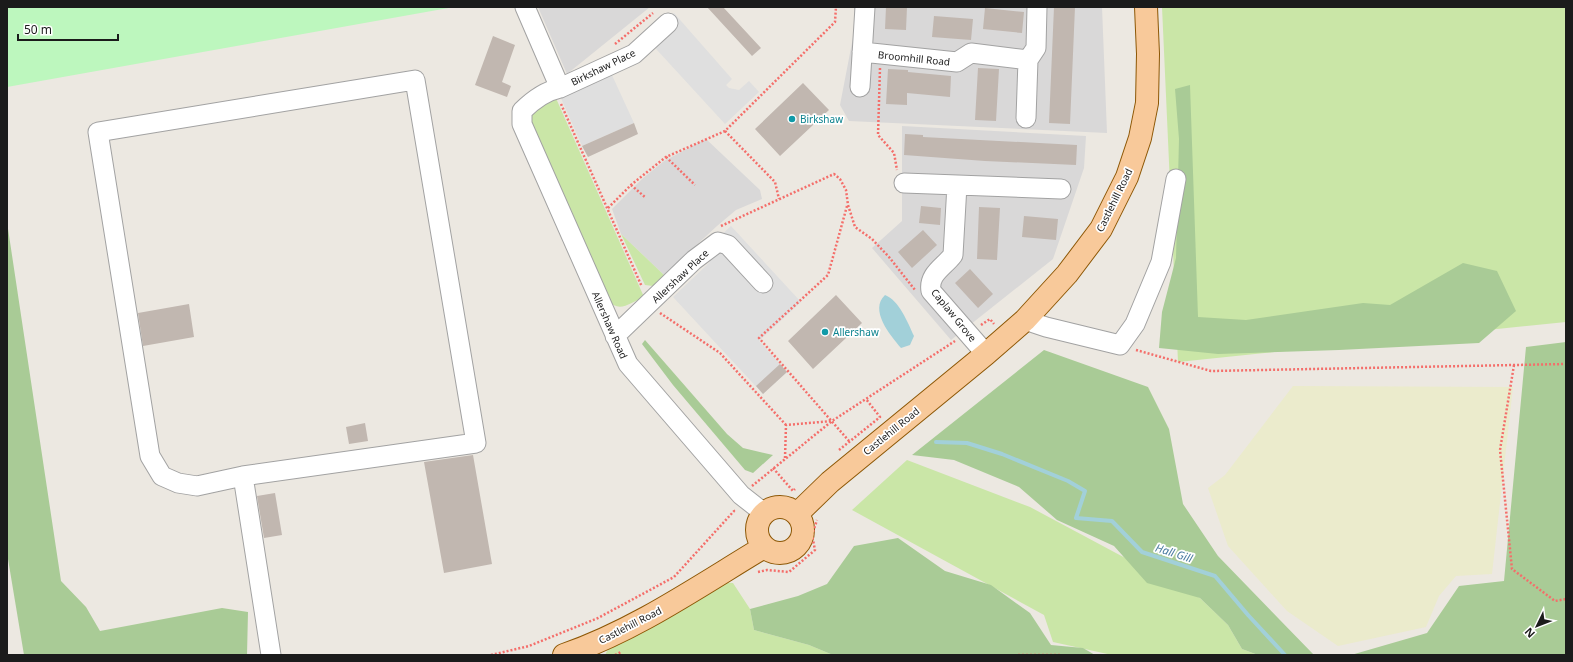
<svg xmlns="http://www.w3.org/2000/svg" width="1573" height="662" font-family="'Noto Sans',sans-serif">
<rect width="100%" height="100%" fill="#ece8e1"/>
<path fill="#d9d8d8" d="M538,7H650L567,74Z
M854,7H1102L1107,133L849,121L840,105L855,27Z
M902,126L1086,136L1084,168L1053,259L951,340L872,248L902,221Z
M706,139L760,190L762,199L736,210L717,226L664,275L621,234L612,209L642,179L664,161Z"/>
<path fill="#ebebcc" d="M1293,386L1513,387L1492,574L1456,576L1439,596L1426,627L1338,646L1287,611L1228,546L1208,488L1225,475Z"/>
<path fill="#cae6a7" d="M1162,7H1566V322L1178,362Z
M555,96L644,297C630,303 620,313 608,301L532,125L530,117L532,109Z
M621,234L664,275L653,286L645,285Z
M907,460L1030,507L1200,598L1228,625L1242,649L1258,655H1112L1053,642L1044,615L852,510Z
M714,582L733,583L750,609L754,630L809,645L833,655H680L677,654L672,655H605L607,651L615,643Z"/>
<path fill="#a9cb96" d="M1190,85L1198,317L1246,320L1363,303L1390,305L1463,263L1497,271L1516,311L1479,343L1339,350L1218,354L1159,348L1162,312L1176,258L1179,139L1175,89Z
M7,222L61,581L86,607L100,631L222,608L248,612L247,655H24L7,553Z
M645,340L727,434L743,448L773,455L753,473L745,470L673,385L642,344Z
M1566,342V655H1351L1427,633L1459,586L1504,581L1526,347Z
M1044,350L1148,387L1169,429L1183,504L1218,556L1314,655H1258L1242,649L1228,625L1200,598L1147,583L1114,546L1057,520L1019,487L954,460L912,455Z
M898,538L945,571L991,585L1030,613L1051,645L1083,648L1095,655H833L809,645L754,630L750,609L798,596L827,584L854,546Z"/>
<path fill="#bdf7be" d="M7,7H454L7,87Z"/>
<path fill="#dfdfdf" d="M674,13L732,79L726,85L729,88L739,90L749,81L759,92L725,124L646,38Z
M611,73L634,123L582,146L560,96Z
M731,226L801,302L759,341L787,372L763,394L673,297L710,262L702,253Z"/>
<path fill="#a2d0d9" d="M885,295C899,300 908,323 914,336L910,345L901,348C890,335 869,310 885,295Z"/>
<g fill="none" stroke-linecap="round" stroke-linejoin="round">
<path stroke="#a2d0d9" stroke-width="4" d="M936,442L967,443L1002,454L1068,481L1085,491L1076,518L1112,521L1142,552L1215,576L1248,615L1285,655"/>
</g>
<path fill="#c1b7b0" d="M707,7H723L761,48L752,56Z
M886,7H907L906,30L885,29Z
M1054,7H1075L1070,124L1049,123Z
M985,8L1024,12L1022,33L983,29Z
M934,16L973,19L971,40L932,37Z
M493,36L515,45L502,82L511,86L507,97L475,85Z
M978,68L999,69L996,121L975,120Z
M888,69L908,70V72L951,76L950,97L907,93V105L886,104Z
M803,83L829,110L780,156L755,129Z
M634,123L638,134L588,157L582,146Z
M905,134L923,135V137L1077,145L1076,165L985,161L904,155Z
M921,206L941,208L940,225L919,223Z
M979,207L1000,208L997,260L977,259Z
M1024,216L1058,219L1056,240L1022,237Z
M923,230L937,245L912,268L898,252Z
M970,269L993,294L978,308L955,283Z
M836,295L862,323L813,369L788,341Z
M189,304L194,337L143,346L138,313Z
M780,364L787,372L763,394L756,386Z
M365,423L368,441L349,444L346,427Z
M473,455L492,564L444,573L424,462Z
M275,493L282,535L264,538L257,496Z"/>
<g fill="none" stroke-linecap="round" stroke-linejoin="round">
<defs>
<path id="minor" d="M525,7L560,88
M668,23L634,54L560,88C546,91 532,101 522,111V124L628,364L741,495L764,513
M862,52L957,62L971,53L1028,60L1036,48L1037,7
M415,80L476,443L243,476L197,486L178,483L162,476L150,456L98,132Z
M860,87L865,7
M1026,118L1028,60
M904,183L1061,189
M957,185L953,255C944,267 928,274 931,291L986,354
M1025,320L1046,327L1120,345L1135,324L1161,262L1176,179
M615,336L694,260L718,242L728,245L763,283
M243,476L271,655"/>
<path id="major" d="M757 530a23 23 0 1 1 46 0a23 23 0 1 1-46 0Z
M797,514L830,482L986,354L1025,320L1067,274L1101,229L1127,177L1140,138L1147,103L1148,54L1146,7
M564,655C636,630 699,586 764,547"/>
</defs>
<use href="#minor" stroke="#a2a2a2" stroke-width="21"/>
<use href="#major" stroke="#8d5705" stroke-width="24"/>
<path stroke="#f46e6a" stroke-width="2.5" stroke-dasharray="2 2" stroke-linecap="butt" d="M615,44L653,13
M880,68L878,135L894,153L897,170
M561,104L642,287
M725,131L775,182L779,199
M666,157L695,185
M631,185L646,198
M847,206L828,275L759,338L849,441
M608,208L631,185L666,157L725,131L835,22L836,7
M721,226L834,174L840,179L846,190L848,205L855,227L872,239L889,257L915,290
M660,313L720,353L786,425
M981,325L990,319L994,324
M1136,350L1211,371L1566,364
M1514,365L1500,450L1512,569L1555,601L1566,599
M839,450L880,417L866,399
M785,458L786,425L832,421
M773,468L793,491L795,489
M752,486L832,421L955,341
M758,572L767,570L789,572L815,550L812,535L817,520
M491,655L529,646L598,618L674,577L734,511L733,509
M615,655L621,652
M1018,655H1060"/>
<use href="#minor" stroke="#fff" stroke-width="19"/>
<use href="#major" stroke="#f8c99a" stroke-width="22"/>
</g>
<g fill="#0f9aa8" stroke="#fff" stroke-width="1.5">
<circle cx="792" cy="119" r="4"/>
<circle cx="825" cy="332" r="4"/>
</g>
<g text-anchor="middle" stroke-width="3.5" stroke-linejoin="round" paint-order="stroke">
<g font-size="10" fill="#1b1b1b" stroke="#fff">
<text transform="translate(914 58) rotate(6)" y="4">Broomhill Road</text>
<text transform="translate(603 67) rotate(-26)" y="4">Birkshaw Place</text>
<text transform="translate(1114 200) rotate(-64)" y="4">Castlehill Road</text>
<text transform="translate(680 276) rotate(-43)" y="4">Allershaw Place</text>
<text transform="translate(954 315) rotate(51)" y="4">Caplaw Grove</text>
<text transform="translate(610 325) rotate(66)" y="4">Allershaw Road</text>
<text transform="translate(891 431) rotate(-39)" y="4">Castlehill Road</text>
<text transform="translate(630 625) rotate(-27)" y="4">Castlehill Road</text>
</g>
<g font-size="10" fill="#0d838f" stroke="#fff" text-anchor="start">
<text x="800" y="123">Birkshaw</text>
<text x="833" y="336">Allershaw</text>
</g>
<g font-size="11" font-style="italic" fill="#497a9f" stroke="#fff">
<text transform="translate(1174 553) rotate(18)" y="4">Hall Gill</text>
</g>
</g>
<rect width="1573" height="662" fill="none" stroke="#1b1b1b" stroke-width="16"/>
<g transform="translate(1537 626) rotate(227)" stroke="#ffffff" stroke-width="3" paint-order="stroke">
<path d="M0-3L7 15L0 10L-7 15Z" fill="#1b1b1b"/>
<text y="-6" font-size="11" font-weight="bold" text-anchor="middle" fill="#1b1b1b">N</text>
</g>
<path d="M18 34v6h100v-6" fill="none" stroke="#1b1b1b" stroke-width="2"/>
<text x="24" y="34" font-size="12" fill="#1b1b1b" stroke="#ffffff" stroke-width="3" paint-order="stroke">50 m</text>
</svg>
